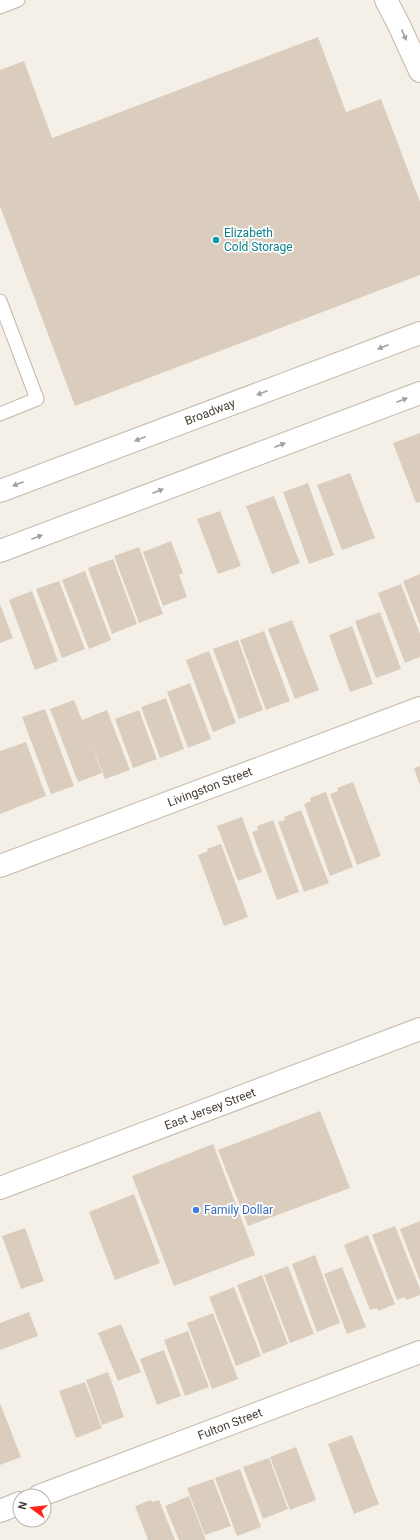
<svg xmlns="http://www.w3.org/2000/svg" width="420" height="1540" font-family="Roboto,sans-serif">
<rect width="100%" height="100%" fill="#f5f0e7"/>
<path fill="#dbcdbe" d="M318,37L346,112L381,99L420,202V275L75,406L0,206V70L24,61L52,138Z
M420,433V502L416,503L393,443Z
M350,473L375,538L342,550L317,485Z
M308,483L334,555L309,564L283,492Z
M274,496L300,563L272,574L246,506Z
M220,511L241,566L218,574L197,519Z
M171,541L183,573L179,575L187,597L163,606L143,552Z
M139,547L163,614L139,623L114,556Z
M113,559L137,624L112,634L88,568Z
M85,571L111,640L89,649L62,580Z
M420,574V625L403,581Z
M59,581L85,649L62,658L36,589Z
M401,584L420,634V657L405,663L378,593Z
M32,591L58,661L35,670L9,600Z
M0,604L13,638L0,643Z
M380,612L401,669L376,678L355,621Z
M292,620L319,690L295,699L268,629Z
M352,626L373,684L350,692L329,635Z
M264,631L290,701L266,710L240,640Z
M238,640L263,710L239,719L213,649Z
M209,651L236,723L213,732L186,660Z
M190,683L211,739L188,748L167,692Z
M166,698L184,749L160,758L141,707Z
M74,700L82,720L107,710L130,770L105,779L90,740L102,773L78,782L50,709Z
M45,709L74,786L51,794L22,717Z
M139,710L157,759L133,768L115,719Z
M26,742L46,796L0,814V751Z
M420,766V785L414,768Z
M353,782L381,856L357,865L330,794L338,791L337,788Z
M326,792L353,867L330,876L304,804L311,801L310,798Z
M301,810L329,883L304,892L278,822L285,820L284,817Z
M242,817L262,872L238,881L217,826Z
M273,820L299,892L277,900L252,832L258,830L257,826Z
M221,844L248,917L224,926L198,855L208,851L207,849Z
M320,1111L350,1188L248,1226L218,1150Z
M213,1144L255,1255L174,1286L132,1176Z
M134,1194L160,1263L115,1280L89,1212Z
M420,1221V1281L400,1229Z
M395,1226L420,1289V1295L406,1300L405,1297L397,1300L372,1235Z
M25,1228L44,1281L21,1289L2,1236Z
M368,1235L395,1304L378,1311L377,1308L370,1310L344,1245Z
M315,1255L340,1323L317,1332L292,1264Z
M288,1266L314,1334L290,1343L264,1275Z
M342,1267L366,1327L347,1334L324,1274Z
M262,1275L288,1344L263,1354L237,1285Z
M234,1287L261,1356L236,1366L209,1297Z
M29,1312L38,1336L0,1350V1323Z
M213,1313L238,1379L212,1389L187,1323Z
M121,1324L141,1372L118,1381L98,1333Z
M188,1331L209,1387L185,1396L164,1340Z
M164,1350L181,1396L157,1405L140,1359Z
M108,1372L124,1417L102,1425L86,1380Z
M85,1382L102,1428L76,1438L59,1391Z
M0,1403L21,1457L0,1465Z
M352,1435L379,1504L354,1514L328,1444Z
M296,1447L316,1500L290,1510L270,1457Z
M269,1458L288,1509L263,1519L243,1467Z
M240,1469L261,1527L237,1536L215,1478Z
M213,1479L231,1526L205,1535L187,1488Z
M189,1496L206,1540H179L165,1506Z
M151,1500L152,1502L159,1500L175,1540H148L135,1506Z"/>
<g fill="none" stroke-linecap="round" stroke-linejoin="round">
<defs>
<path id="service" d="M0,7L18,0
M0,301L37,399L0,414"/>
<path id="minor" d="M386,0L399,25L420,71
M0,491L420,333
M0,551L420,393
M0,866L420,708
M39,1496L420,1352
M0,1511L20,1503"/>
<path id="tertiary" d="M0,1188L420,1029"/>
</defs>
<use href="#service" stroke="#c2b7a9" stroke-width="15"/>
<use href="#minor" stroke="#c2b7a9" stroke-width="24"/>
<use href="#tertiary" stroke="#c2b7a9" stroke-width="24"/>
<use href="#service" stroke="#fff" stroke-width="13"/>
<use href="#minor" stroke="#fff" stroke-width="22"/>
<use href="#tertiary" stroke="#fff" stroke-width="22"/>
</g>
<defs><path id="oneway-solid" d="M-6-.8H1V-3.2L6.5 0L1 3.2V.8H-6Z"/></defs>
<g fill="#a4a09a">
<use href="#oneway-solid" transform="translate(404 35) rotate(66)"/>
<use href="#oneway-solid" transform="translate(383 347) rotate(159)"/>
<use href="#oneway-solid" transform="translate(262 393) rotate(159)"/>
<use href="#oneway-solid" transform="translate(402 400) rotate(-21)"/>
<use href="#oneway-solid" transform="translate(140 439) rotate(159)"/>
<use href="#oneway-solid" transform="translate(280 445) rotate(-21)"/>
<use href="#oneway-solid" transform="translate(18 484) rotate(159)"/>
<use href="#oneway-solid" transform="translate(158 491) rotate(-21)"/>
<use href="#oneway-solid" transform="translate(37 537) rotate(-21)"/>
</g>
<circle fill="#0f9aa8" stroke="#fff" stroke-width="1.5" cx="216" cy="240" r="4"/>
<circle fill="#3f7fe0" stroke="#fff" stroke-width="1.5" cx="196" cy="1210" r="4"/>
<g text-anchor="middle" stroke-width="3.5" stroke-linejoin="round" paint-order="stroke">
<g font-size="12" fill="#0d838f" stroke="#fff" text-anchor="start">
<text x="224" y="237">Elizabeth<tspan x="224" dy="14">Cold Storage</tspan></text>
</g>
<g font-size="12" fill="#494035" stroke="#fff">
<text transform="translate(210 412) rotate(-21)" y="4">Broadway</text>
<text transform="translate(210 787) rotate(-21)" y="4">Livingston Street</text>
<text transform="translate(210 1109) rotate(-21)" y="4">East Jersey Street</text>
<text transform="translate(230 1424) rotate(-21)" y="4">Fulton Street</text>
</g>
<g font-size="12" fill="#366cbe" stroke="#fff" text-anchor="start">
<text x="204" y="1214">Family Dollar</text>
</g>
</g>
<g transform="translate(32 1508) rotate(285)"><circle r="19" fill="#ffffff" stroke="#b6b3ae"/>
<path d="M0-3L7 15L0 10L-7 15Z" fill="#ff2414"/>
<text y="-6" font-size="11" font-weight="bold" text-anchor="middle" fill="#494035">N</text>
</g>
</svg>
